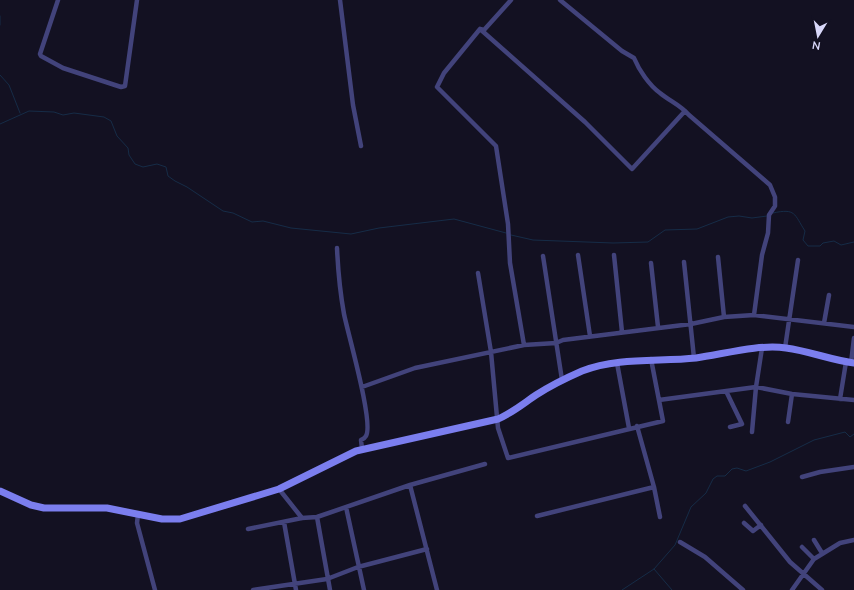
<svg xmlns="http://www.w3.org/2000/svg" width="854" height="590" font-family="'Nunito Sans',sans-serif">
<rect width="100%" height="100%" fill="#131122"/>
<g fill="none" stroke-linecap="round" stroke-linejoin="round">
<path stroke="#162c47" stroke-width="1" d="M0,16V25
M0,75L9,85L20,113
M0,124L29,111L54,112L63,115L74,113L104,117L111,121L117,136L128,148L129,155L135,164L143,167L157,164L166,167L168,176L175,181L187,187L223,211L233,213L252,222L263,221L291,228L351,234L379,228L454,219L506,233
M773,213C796,208 794,214 805,231L803,240L808,246H820L823,243L834,241L841,245L854,242
M511,235L533,240L613,243L648,242L665,230L697,229L728,217L739,216L752,218L767,216
M654,569L672,590
M622,590L654,569L675,545L691,507L706,493L713,479L717,476H725L732,469L737,468L746,471L770,462L814,440L845,432L850,437L854,434"/>
<path stroke="#42437b" stroke-width="4.5" d="M58,0L40,54L41,56L63,68L121,87L125,86L137,0
M340,0L353,105L361,146
M511,0L484,30L480,29L444,73L437,87L496,146L508,224L510,263L524,345
M560,0L622,51L634,58C639,70 649,85 660,93C671,102 679,104 689,115L770,185L775,197V206L769,215L768,233L762,255L754,315
M480,29L585,122L632,169L685,111
M337,248C338,270 340,292 344,314C348,334 374,423 366,436C365,438 363,439 361,440L362,449
M578,255L590,336
M614,255L622,332
M543,256L562,380
M718,257L724,317
M684,262L694,358
M651,263L658,327
M478,273L491,352L498,428L508,458L663,421L651,359
M824,323L829,295
M785,348L798,260
M617,363L629,428
M851,363L854,338
M362,387L415,368L524,345L556,343L563,340L691,324L724,317L754,315L854,327
M726,391L742,424L730,427
M840,399L846,362
M659,400L756,387L792,394L854,400
M788,422L792,394
M637,426L654,487L660,517
M752,432L756,387L762,348
M802,477L820,472L854,467
M410,485L437,590
M279,489L302,518
M745,506L790,562L822,590
M346,507L364,590
M138,514L137,523L155,590
M537,516L654,487
M317,517L330,590
M284,522L296,590
M744,523L753,531L761,525
M248,529L302,518L317,517L410,485L485,464
M814,540L822,553
M680,542L705,557L743,590
M802,547L814,559
M253,590L327,579L358,567L427,549
M792,590L814,559L840,543L854,540"/>
<path stroke="#7b7eee" stroke-width="7" d="M0,491L31,505L44,508H107L162,519H180L279,489L356,451L498,419C512,413 524,403 536,395C550,386 566,378 582,371C618,357 658,362 696,358C724,354 759,344 786,348C809,351 831,360 854,363"/>
</g>
<g transform="translate(818 36) rotate(190)" stroke="#131122" stroke-width="3" paint-order="stroke">
<path d="M0-3L7 15L0 10L-7 15Z" fill="#d9d8fa"/>
<text y="-6" font-size="11" font-weight="bold" text-anchor="middle" fill="#d9d8fa">N</text>
</g>
</svg>
